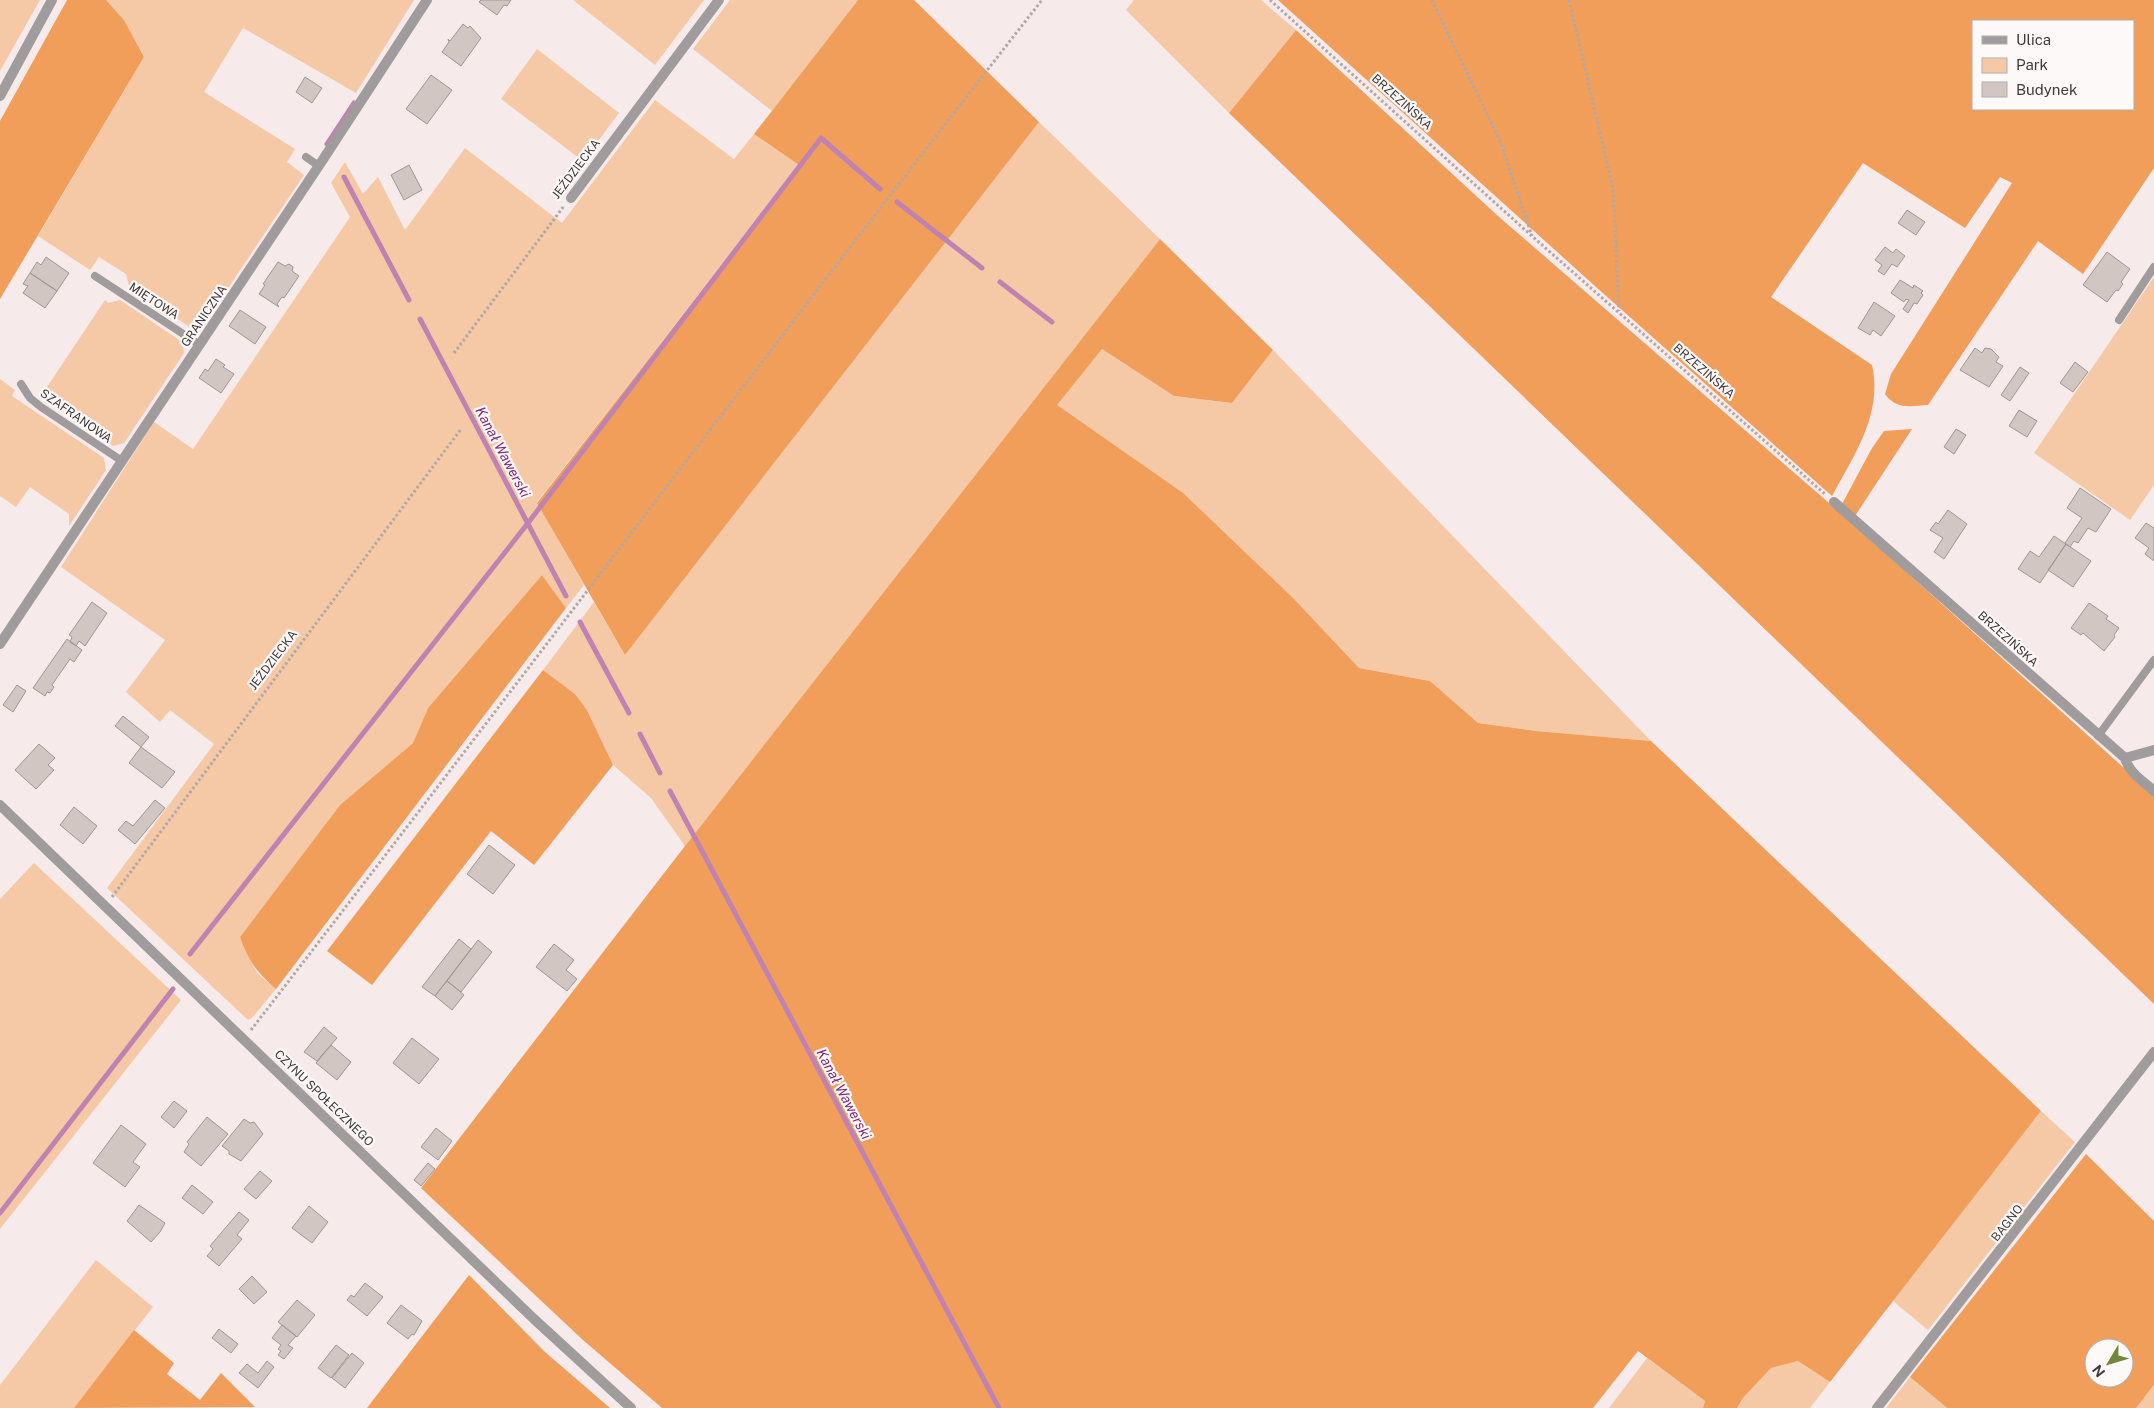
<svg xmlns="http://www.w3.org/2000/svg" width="2154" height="1408" font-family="'Public Sans',sans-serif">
<rect width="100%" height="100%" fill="#f7eaea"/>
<path fill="#f6c9a6" d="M0,0H40L0,71Z
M106,0H414L356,93L243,28L204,92L295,149L287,162L304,175L202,327L191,328L129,286L126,274L99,257L90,270L38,236L144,57L124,20Z
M573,0H704L655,65Z
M730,0H858L772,111L693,49Z
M1134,0H1261L1296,30L1229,113L1126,10Z
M537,49L619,113L583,161L501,99Z
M655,100L734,159L754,134L799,165L537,502L584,585L566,608L542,575L428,708L413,743L340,805L240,937L257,973L276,989L252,1018L248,1020L107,888L214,744L170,710L160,722L126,692L165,640L61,567L154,422L193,449L350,217L331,183L345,162L363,194L378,177L405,230L465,148L562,223Z
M1039,122L1160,239L685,846L651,798L613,765L587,710L575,694L543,670L594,602L625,655Z
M2154,277V485L2130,520L2034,453Z
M105,300L108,303L120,300L182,342L184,353L124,443L113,446L55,406L53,396L45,390Z
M1102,349L1174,396L1232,403L1273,350L1651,741L1536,731L1478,723L1430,681L1359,668L1295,600L1056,405Z
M0,379L15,390L12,396L104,458L106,470L69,526V514L30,487L16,507L0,496Z
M34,863L181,1000L0,1229V899Z
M2041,1111L2075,1142L1928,1330L1893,1301Z
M96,1260L153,1307L74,1408H0V1385Z
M1647,1358L1705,1401L1703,1408H1609Z
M1798,1361L1830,1382L1810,1408H1737L1743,1398L1771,1368Z
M1910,1377L1947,1408H1886Z
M2154,1385V1408H2136Z"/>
<path fill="#f09e5a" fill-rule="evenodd" d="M67,0H106L124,20L144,57L0,299V121Z
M858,0H914L1039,122L625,655L537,503L799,165L754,134Z
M1278,0H2154V168L2083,274L2038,241L1928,405C1911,406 1896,410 1885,394L1891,374L2012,183L2000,177L1965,228L1863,163L1771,297L1872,365C1883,414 1854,455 1832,496L1596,287ZM1973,21H2133V109H1973Z
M1296,30L1498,216L1851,522L2154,795V1004L1229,113Z
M1160,239L1273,350L1232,403L1174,396L1102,349L1057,405L1183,493L1295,600L1359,668L1430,681L1478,723L1536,731L1651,741L2041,1111L1830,1382L1798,1361L1771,1368L1743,1398L1737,1408H1703L1705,1401L1638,1351L1593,1408H662L583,1340L421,1188L685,846Z
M1912,429L1855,516L1842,504L1872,448L1884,431Z
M542,575L566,608L276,989C257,972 249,962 240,937L340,805L413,743L428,708Z
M543,670L575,694L587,710L613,765L534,865L491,831L372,985L327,951Z
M2086,1154L2154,1221V1385L2136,1408H1947L1910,1377ZM2094,1348H2124V1378H2094Z
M469,1275L545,1352L610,1408H367Z
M134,1330L174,1363L167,1374L200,1400L221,1373L255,1407L74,1408Z"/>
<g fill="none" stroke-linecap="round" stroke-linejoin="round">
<path stroke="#c083b1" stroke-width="5" d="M327,144L354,103
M344,177L409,300
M897,202L982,268
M1000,282L1052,322
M420,319L566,596
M580,622L629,713
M640,734L660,773
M670,791L999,1408
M190,954L528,523L821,138L880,189
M0,1213L173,989"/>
</g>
<path fill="#d2c6c2" stroke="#a19693" d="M481,0H511L507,6L504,5L497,15L479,2Z
M463,24L468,28L470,26L481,38L461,66L442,52L449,42L448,39L450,41Z
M431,75L452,90L427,124L406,109Z
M305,77L322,88L312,103L296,92Z
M409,165L422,190L404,200L391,175Z
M1907,210L1925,222L1916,235L1898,223Z
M1885,247L1893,253L1896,249L1905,256L1897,267L1892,264L1884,275L1878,271L1882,265L1875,260Z
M2107,252L2130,269L2121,282L2123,284L2118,291L2116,290L2107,302L2083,285Z
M46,257L69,273L57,291L30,273L37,262L41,265Z
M278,262L285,266L289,264L293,267L292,271L299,276L284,298L282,297L277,304L279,307L259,294L265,285L263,284Z
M30,273L57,291L45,308L23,293L28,286L23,284Z
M1900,280L1913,288L1914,285L1923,291L1921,293L1923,295L1917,304L1914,303L1908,313L1903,309L1909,300L1906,299L1904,302L1891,293Z
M1874,302L1895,316L1881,336L1873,330L1870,335L1858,328Z
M240,310L266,327L255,344L229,326Z
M1975,348L1982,353L1985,348L1991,349L1999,357L1996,362L2003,366L1989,387L1960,370Z
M216,359L225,365L223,367L234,374L221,393L199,378L205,369L208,371Z
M2075,362L2088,372L2073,392L2060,383Z
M2020,367L2029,373L2010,401L2001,395Z
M2019,410L2037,421L2027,437L2009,426Z
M1956,429L1966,435L1954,454L1944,447Z
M2080,488L2111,509L2096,532L2088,528L2078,543L2074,541L2070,547L2065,543L2082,518L2067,508Z
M1948,510L1967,524L1944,559L1934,552L1943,538L1930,530L1936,522L1938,524Z
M2146,523L2154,528V561L2145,554L2149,548L2135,538Z
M2054,536L2066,544L2040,583L2018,569L2030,551L2039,557Z
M2066,544L2091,561L2073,587L2048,570Z
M92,602L107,613L85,646L79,641L76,646L70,642L72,637L69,635Z
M2089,603L2108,616L2106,619L2119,628L2114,635L2115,637L2104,651L2083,633L2081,635L2071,628Z
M67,639L82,650L74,662L70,659L52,685L54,687L50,693L47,692L45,696L33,688Z
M17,685L26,691L13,712L3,705Z
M123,716L149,737L141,747L115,726Z
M39,744L55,758L48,765L54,770L36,789L15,770Z
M141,747L175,772L162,788L129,763Z
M155,800L165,808L135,844L118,830L126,821L133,826Z
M74,807L97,826L83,844L60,825Z
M489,845L515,865L493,894L467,874Z
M459,939L471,949L435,996L422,987Z
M478,940L492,952L461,992L447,981Z
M554,944L574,960L566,970L577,979L567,991L536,967Z
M447,981L464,995L452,1010L435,996Z
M324,1027L337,1038L317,1061L304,1052Z
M412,1038L439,1059L419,1084L393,1063Z
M331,1045L351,1062L337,1080L316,1063Z
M174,1101L187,1111L174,1128L161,1117Z
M207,1117L228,1134L201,1166L184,1152L189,1144L187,1142Z
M244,1119L250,1123L254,1122L263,1134L241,1161L229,1154V1151L222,1146Z
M121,1125L146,1144L133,1162L140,1167L125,1187L93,1163Z
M436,1128L452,1141L438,1160L421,1147Z
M428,1163L435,1169L421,1186L414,1180Z
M260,1171L272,1181L256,1199L244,1189Z
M192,1185L213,1202L203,1214L182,1198Z
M139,1205L165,1223L160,1232L151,1242L127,1221Z
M309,1206L328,1222L312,1243L292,1228Z
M239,1212L249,1220L237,1235L242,1239L219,1266L207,1256L213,1249L210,1246Z
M252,1276L267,1292L254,1304L239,1289Z
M365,1283L383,1297L367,1316L347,1300L351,1295L354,1297Z
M297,1300L315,1315L297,1337L278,1322Z
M401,1305L422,1321L414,1335L412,1334L408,1339L387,1323Z
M282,1325L296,1336L288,1345L293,1348L284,1359L278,1355L281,1351L278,1349L281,1345L272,1338Z
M219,1329L238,1344L231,1353L212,1338Z
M336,1345L349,1355L331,1378L318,1368Z
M352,1353L364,1363L345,1388L332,1378Z
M267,1361L274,1367L258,1388L239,1373L247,1364L258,1373Z"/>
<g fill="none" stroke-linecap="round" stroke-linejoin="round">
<path stroke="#b0a7a7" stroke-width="3" stroke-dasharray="2.5 2.5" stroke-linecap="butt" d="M1270,0L1533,237L1826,495
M1432,0L1501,143L1532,236
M1569,0L1613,188L1619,311
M454,353L564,206
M112,897L461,429
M251,1030C515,688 775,341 1042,0"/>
<path stroke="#a09b9c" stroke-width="8" d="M306,157L319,166
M95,276L200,345
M2119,320L2154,267
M21,384L30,398L41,407L122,461
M2098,736L2154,660"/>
<path stroke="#a09b9c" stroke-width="10" d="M0,96L52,0
M571,198L719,0
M1834,502L2125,758C2129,773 2143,781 2154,791
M0,644L324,158L427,0
M2125,758L2154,750
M0,805L534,1319L631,1408
M1877,1408L2154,1052"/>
</g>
<g text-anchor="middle" stroke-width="4.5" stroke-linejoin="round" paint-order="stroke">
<g font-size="12" fill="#403b3b" stroke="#fef9f9">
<text transform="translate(1402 102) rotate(42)" y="4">BRZEZIŃSKA</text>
<text transform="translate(576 169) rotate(-53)" y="4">JEŹDZIECKA</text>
<text transform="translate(154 301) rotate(33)" y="4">MIĘTOWA</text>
<text transform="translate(204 316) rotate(-56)" y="4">GRANICZNA</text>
<text transform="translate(1704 371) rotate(41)" y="4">BRZEZIŃSKA</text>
<text transform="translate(76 416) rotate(35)" y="4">SZAFRANOWA</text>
<text transform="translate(2008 639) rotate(42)" y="4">BRZEZIŃSKA</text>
<text transform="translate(273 660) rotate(-53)" y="4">JEŹDZIECKA</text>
<text transform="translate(324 1098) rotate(44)" y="4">CZYNU SPOŁECZNEGO</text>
<text transform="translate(2007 1223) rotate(-52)" y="4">BAGNO</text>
</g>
<g font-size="14" font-style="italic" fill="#852574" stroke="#fef9f9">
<text transform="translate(503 452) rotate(62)" y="5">Kanał Wawerski</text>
<text transform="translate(844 1094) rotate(62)" y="5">Kanał Wawerski</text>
</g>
</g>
<rect x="1972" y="20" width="162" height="90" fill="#fef9f9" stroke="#b2adad"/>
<rect x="1982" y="36" width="25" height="8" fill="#a09b9c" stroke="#b2adad"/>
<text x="2016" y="45" font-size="15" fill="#403b3b">Ulica</text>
<rect x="1982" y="58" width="25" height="15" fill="#f6c9a6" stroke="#b2adad"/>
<text x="2016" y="70" font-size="15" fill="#403b3b">Park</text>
<rect x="1982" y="82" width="25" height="15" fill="#d2c6c2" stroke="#b2adad"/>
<text x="2016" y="95" font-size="15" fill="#403b3b">Budynek</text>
<g transform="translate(2109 1363) rotate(232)"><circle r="24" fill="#fef9f9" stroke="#b2adad"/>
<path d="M0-4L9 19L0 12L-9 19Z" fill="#728737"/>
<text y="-8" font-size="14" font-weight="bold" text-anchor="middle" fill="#403b3b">N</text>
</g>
</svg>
